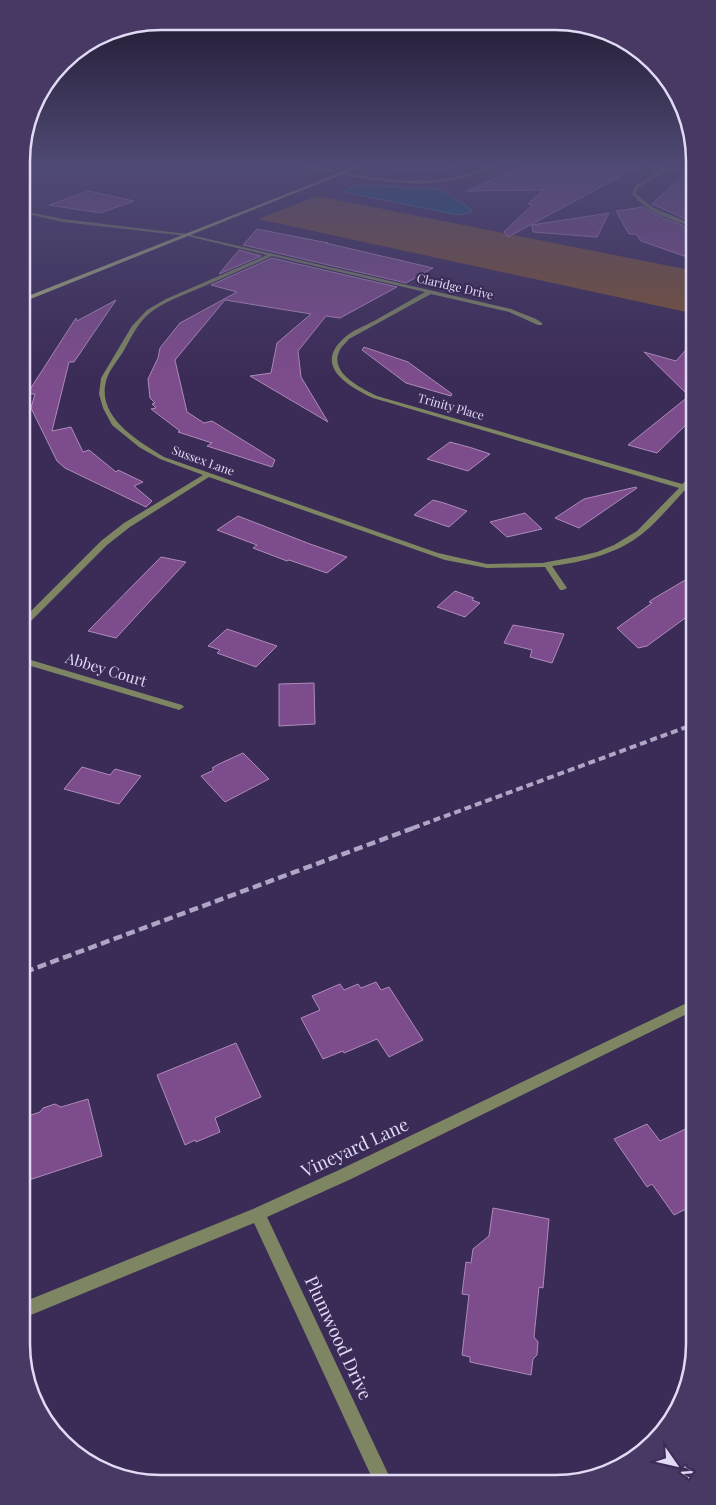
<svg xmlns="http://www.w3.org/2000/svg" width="716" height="1505" font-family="'Playfair Display',serif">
<rect width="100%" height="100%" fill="#3b2b57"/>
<path fill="#7a5232" d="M317,196L690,270L691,313L258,219Z"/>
<path fill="#004e73" stroke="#44789a" d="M407,164L455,166L454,168L427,172L389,171Z
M359,185L441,189L472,210L471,212L459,215L343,192Z"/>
<path fill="#7d4c8c" stroke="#ae8bb9" d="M527,164H551L556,169L565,164H631L638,167L508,237L504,232L532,205L528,204L543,190L467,191Z
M683,175L690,176V221L652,204Z
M88,191L134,201L100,213L49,205Z
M643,207L665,219L690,228V258L641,241L636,234H629L616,211Z
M609,213L597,237L533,232L532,225Z
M257,229L328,243H326L433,268L406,283L243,245Z
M239,250L261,256L219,274Z
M272,258L397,287L340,318L326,316L298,351L301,377L328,422L250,376L271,373L277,343L311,314L225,300L175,360L187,412L204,423L212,421L275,460L272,467L207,446L212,443L178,432L180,431L151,409L156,408L152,404L155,403L150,398L148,379L158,358L160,348L180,323L237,292L211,285Z
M116,300L74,362H69L52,431L71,427L83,452L89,450L116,472L118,470L143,482L134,486L152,501L146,507L65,468L57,461L31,408L35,394H27L76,318L77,321Z
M691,344V420L657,453L628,445L689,396L644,352L676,361Z
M364,347L408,362L452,394L451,396L406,383L362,350Z
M450,442L472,448L490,454L468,471L427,459Z
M636,487L637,488L579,528L555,518L584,499Z
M433,500L444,503L467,511L449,527L414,515Z
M525,513L542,529L507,537L490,522Z
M238,516L310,544L347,557L327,573L289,560L287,561L253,548L257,545L217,530Z
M161,557L186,562L116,638L88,631Z
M692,576V613L647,646L638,648L617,628L652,603L649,602L653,599Z
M455,591L474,598L472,600L480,603L465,617L437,607Z
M513,625L564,634L552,663L530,657L532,650L504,643Z
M227,629L277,646L256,667L217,653L220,650L208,646Z
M314,683L315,724L279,726V684Z
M243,753L269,779L225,802L201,776L214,770L212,768L219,764Z
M82,767L110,775L115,769L141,776L119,804L64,789Z
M376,982L381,990L389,987L423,1040L389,1057L377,1039L344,1053L343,1051L323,1059L301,1018L320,1010L312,996L340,984L344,990L358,984L361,988Z
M236,1043L261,1097L215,1118L220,1132L196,1142L195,1140L185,1145L157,1075Z
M88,1099L102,1156L26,1181L25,1117L40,1112L43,1108L55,1104L61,1107Z
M647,1124L660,1141L694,1125V1205L674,1215L652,1184L647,1187L614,1139Z
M493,1208L549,1219L543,1288L539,1287L534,1337L538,1342L537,1355L533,1359L531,1375L470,1362V1357L462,1355L469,1295L462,1294L466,1262L471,1263L473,1249L489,1236Z"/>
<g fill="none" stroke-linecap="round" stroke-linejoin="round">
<path fill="#7d8562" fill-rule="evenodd" d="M293,164H301C349,174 400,186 449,178C456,177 464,175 471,173C480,170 487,164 496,164C448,194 383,183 330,172C318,170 304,169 293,164Z
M633,164H643L690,172V174L666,170L638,188L636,194L654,208L690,223V226C669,220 646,211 632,194L635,186L661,170Z
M23,211L63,219L187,234L511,309L536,319L542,323V325H538L509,312L431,294L349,339C347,342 343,345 341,348C326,372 361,388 377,396L682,484L691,477V483L688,486L691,487V491L685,490C671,505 658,521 642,534C617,554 583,562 552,566L567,588L563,590H560L545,567L487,568L445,560L209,477L130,527L107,545L27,625L24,626V618L101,541L124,523L203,475L160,459L139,447L112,425L103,408L99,394L101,378L132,326L147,310L166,299L267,255L187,236L63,222L23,213ZM272,256L425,292C408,302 391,311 374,321C365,326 352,330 344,338C313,366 348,386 373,398L679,488L637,531L614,545L597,552L580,556L542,563L487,564L438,553L164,457C138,441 94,416 107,378C110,369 118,360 123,352C131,338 138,322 151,312C164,302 181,296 195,290C221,279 246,268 272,256Z
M24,658L182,705L184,707L179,710L176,709L24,664Z
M693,1000V1011L349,1180L267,1217L391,1480H373L254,1223L26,1317V1301L253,1209L339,1170Z"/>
<path fill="#a5b17a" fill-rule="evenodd" d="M362,164H368L23,302V298Z"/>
<path stroke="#afa5c5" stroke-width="4" stroke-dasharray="7 4" stroke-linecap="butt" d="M413,828L692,725"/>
<path stroke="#afa5c5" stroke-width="4.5" stroke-dasharray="9 4.5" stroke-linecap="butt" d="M25,972L416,827"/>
</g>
<linearGradient id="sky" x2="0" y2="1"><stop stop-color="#201830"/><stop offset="0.44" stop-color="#4f4a74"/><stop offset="1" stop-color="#4f4a74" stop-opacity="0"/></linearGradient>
<rect width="716" height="375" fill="url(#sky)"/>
<g text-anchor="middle" stroke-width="4.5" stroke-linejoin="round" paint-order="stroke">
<g font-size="12" fill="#e1daf5" stroke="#3b2b57">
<text transform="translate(455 287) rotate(13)" y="4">Claridge Drive</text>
<text transform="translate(451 407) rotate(16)" y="4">Trinity Place</text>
<text transform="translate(203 461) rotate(20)" y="4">Sussex Lane</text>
</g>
<g font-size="15" fill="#e1daf5" stroke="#3b2b57">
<text transform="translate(106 670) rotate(17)" y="5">Abbey Court</text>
</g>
<g font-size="18" fill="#e1daf5" stroke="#3b2b57">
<text transform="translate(355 1148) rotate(-25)" y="6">Vineyard Lane</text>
<text transform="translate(338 1338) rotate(65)" y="6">Plumwood Drive</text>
</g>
</g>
<path d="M0 0H716V1505H0ZM161 30H555A131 131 0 0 1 686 161V1344A131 131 0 0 1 555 1475H161A131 131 0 0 1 30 1344V161A131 131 0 0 1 161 30Z" fill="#483964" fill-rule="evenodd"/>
<path fill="none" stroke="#e1daf5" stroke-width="2.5" d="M161 30H555A131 131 0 0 1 686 161V1344A131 131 0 0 1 555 1475H161A131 131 0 0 1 30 1344V161A131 131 0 0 1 161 30Z"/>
<g transform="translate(676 1465) rotate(124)" stroke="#3b2b57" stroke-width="4" paint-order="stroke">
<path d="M0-4L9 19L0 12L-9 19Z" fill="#e1daf5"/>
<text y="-8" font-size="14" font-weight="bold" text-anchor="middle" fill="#e1daf5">N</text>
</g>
</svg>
